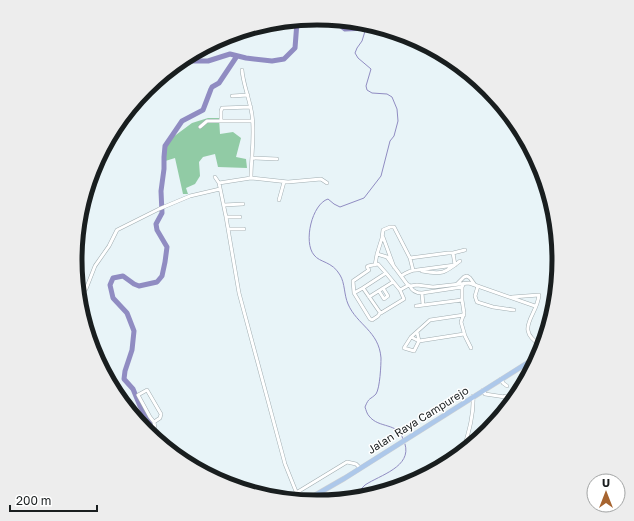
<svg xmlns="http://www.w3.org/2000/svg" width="634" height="521" font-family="'Golos Text',sans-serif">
<rect width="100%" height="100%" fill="#e8f4f8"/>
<path fill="#91cba5" d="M208,118H219L220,134L233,132L241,138L236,157L246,159L247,168L218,167L215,154L203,157L199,162L200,176L195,184L186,188L188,194H183L175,158L162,162L165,143L192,123Z"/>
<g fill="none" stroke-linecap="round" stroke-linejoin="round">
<path stroke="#908cc2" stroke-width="1" d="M366,28L362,41L357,48L355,53L358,58L371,69L366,86L367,90L372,93L387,94L392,97L397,109L398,121L394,136L390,141L381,176L364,198L340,207L334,204L328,199C312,204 303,242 314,255C320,263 332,261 340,275C345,283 344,295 348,304C357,325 379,331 381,358C381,365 380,388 376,394C370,400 369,397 365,407C366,410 367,414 369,416C379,429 398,422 403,439
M552,300L551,293L554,288
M358,495L361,489L365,485C380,475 412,467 405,444"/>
<path stroke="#908cc2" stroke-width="5" d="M336,22L345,29L366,28
M188,61H208L230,54L246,58L272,61L284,59L295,48L297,22
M149,434L152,423L147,418L140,406L133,389L124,379L125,371L132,350L134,331L127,313L113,298L110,285L113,278L123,276L134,284L139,286L157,282L162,276L165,262L167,247L157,230L156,224L162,213L161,191L164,169V157L165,146L182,121L203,110L211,89L212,87L219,83L237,56"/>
<defs>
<path id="minor" d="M242,70C243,84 250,100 252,115C255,136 251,157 251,178L219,183L226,217L239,293L285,464L299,499
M232,96L248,95
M221,121H252
M200,127L207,121H221V111L222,108L251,107
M252,158L277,159
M215,177L219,183
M251,178L288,182L321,179L327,183
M279,200L284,182
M224,205L243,204
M226,217H240
M228,229H244
M382,238L383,230L390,227H394L410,258
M453,253L465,250
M375,265L377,254
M394,267L383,237L382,238L377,254L387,257L407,284L410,286L417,285L433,287L469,283L535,306
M422,271C442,275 445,273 460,261
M401,276C407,272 411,270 417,270L455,265L453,253H448L410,258L413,270
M457,284L464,277L467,276L470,278L475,285
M410,286C412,291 416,293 422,293L462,287L464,283
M478,286L475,296L477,302L493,307L514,310
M363,288L354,293L353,281L369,270L367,267L368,266L378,264L386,273
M400,290L386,273L363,288L379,311L381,313L404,299L400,290L409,285
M379,291L384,299L388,296L383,288
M354,293L370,319L372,320L378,316L380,313
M422,293L423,305
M81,294L86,289L95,266L109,246L117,230L159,209L190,196L220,189
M369,297L393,282
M512,297L539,295C537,317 513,329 542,346
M462,300L464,313L461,322L465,336L471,348
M416,306L462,300V287
M417,332L419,341L414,351L404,348L411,337L430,320L464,315
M411,337L419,341L464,334
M501,379L503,383L507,386
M483,390L485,394L511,398
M505,396L506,406
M152,436L155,428L154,422L150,417L138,395L147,390L161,414L160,418L154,422
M464,448C469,431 474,414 473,396
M296,493L347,462L356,464L360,468"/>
<path id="primary" d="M305,501L345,478L540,355"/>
</defs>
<use href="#minor" stroke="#a1adb1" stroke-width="4"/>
<use href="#primary" stroke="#d1d2d2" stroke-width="5.5"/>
<use href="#minor" stroke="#fff" stroke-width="3"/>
<use href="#primary" stroke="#adc8ea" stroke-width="4.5"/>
</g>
<g text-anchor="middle" stroke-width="3" stroke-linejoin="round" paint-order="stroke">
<g font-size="11" fill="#191e1f" stroke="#fff">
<text transform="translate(418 420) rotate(-32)" y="4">Jalan Raya Campurejo</text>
</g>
</g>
<path d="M0 0H634V521H0ZM82 260a235 235 0 1 1 470 0a235 235 0 1 1-470 0Z" fill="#ededed" fill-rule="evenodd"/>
<path fill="none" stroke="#191e1f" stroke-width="5" d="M82 260a235 235 0 1 1 470 0a235 235 0 1 1-470 0Z"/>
<g transform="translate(606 493)"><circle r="19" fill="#ffffff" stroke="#a3a5a5"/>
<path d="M0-3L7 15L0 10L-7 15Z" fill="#a66430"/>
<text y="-6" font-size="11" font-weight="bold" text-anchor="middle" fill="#191e1f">U</text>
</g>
<path d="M10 505v6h87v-6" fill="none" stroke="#191e1f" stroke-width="2"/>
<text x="16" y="505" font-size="12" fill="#191e1f" stroke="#ffffff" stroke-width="3" paint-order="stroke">200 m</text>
</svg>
